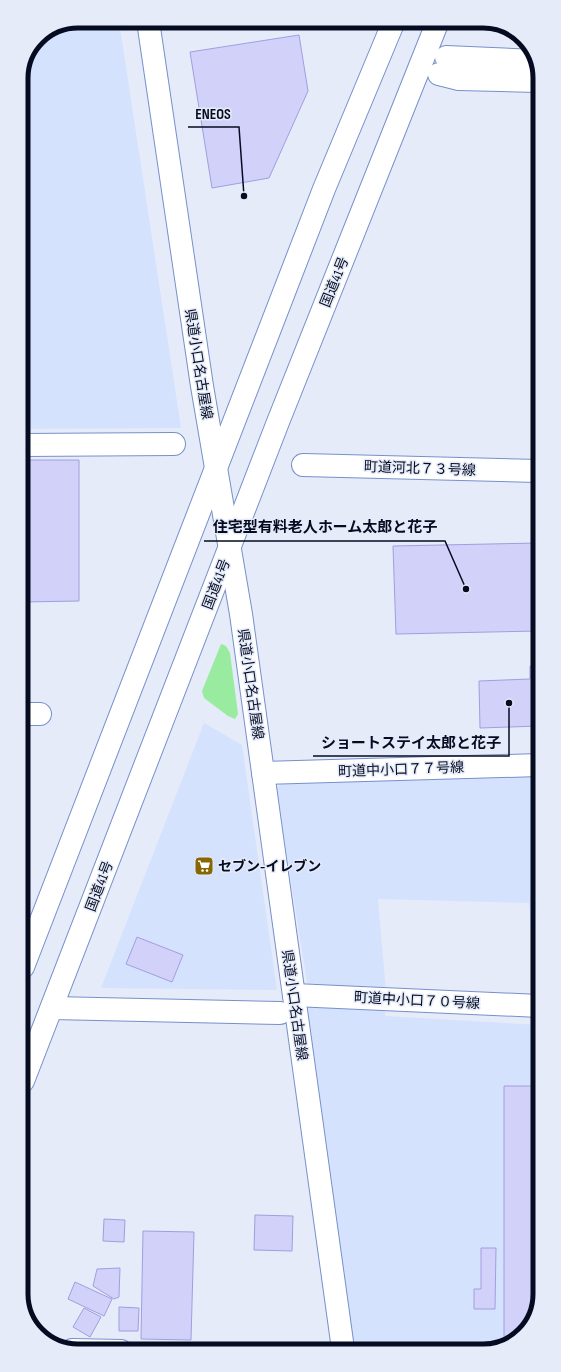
<svg xmlns="http://www.w3.org/2000/svg" width="561" height="1372" font-family="'Sofia Sans Condensed','Noto Sans JP',sans-serif">
<rect width="100%" height="100%" fill="#e5ebf8"/>
<path fill="#d5e2fe" d="M79,21H119L181,428L22,429L21,75L38,38Z
M204,723L242,745L277,990L101,988Z
M539,773V929H531L529,903L378,899L386,992L385,1016L539,1025L540,1294L528,1328L501,1348L354,1349L308,1014V988L276,789L285,780Z"/>
<path fill="#99ec9f" d="M221,644L226,646L230,653L238,714L235,719L228,716L204,698L202,691Z"/>
<path fill="#d2d1f9" stroke="#a19edf" d="M299,35L308,91L269,178L212,188L190,52Z
M22,460H79V601L22,602Z
M538,543V631L396,634L393,546Z
M530,666H538L539,726L480,728L479,681L530,679Z
M137,937L183,955L172,982L126,964Z
M504,1086H539L540,1294L528,1328L504,1346Z
M255,1215L293,1216L292,1251L254,1250Z
M104,1219L125,1220L124,1242L103,1241Z
M143,1231L194,1232L191,1340L141,1339Z
M481,1248H496L495,1309H474V1289H481Z
M120,1268L119,1297L114,1299L93,1286L97,1269Z
M75,1282L112,1299L104,1316L68,1299Z
M119,1307L139,1308L138,1331H119Z
M84,1308L101,1317L90,1337L73,1327Z"/>
<g fill="none" stroke-linecap="round" stroke-linejoin="round">
<defs>
<path id="street" d="M446,57L537,61
M439,74L459,79L537,81
M22,445L174,444
M303,465L538,471
M23,714H40
M263,773L539,765
M294,995L539,1006
M52,1008L280,1013
M72,1350L121,1351"/>
<path id="secondary" d="M148,21L202,386L241,614L343,1349"/>
<path id="highway" d="M23,967L324,189L394,21
M23,1081L278,422L438,21"/>
</defs>
<use href="#street" stroke="#7790cb" stroke-width="24"/>
<use href="#secondary" stroke="#7790cb" stroke-width="24"/>
<use href="#highway" stroke="#7790cb" stroke-width="24"/>
<use href="#street" stroke="#fff" stroke-width="22"/>
<use href="#secondary" stroke="#fff" stroke-width="22"/>
<use href="#highway" stroke="#fff" stroke-width="22"/>
</g>
<defs>
<symbol id="supermarket-square" viewBox="-11 -11 22 22"><rect x="-9" y="-9" width="18" height="18" rx="4" fill="#886602" stroke="#e5ebf8"/><path d="M-6-5.5h2.5l.6 2H6L4.5 2H-2.5L-4.4-4H-6ZM-1.5 3.2a1.3 1.3 0 1 0 .1 0ZM3 3.2a1.3 1.3 0 1 0 .1 0Z" fill="#fff"/></symbol>
</defs>
<g fill-rule="evenodd">
<use href="#supermarket-square" x="193" y="855" width="22" height="22"/>
</g>
<g text-anchor="middle" stroke-width="3" stroke-linejoin="round" paint-order="stroke">
<g font-size="14" fill="#050c22" stroke="#e5ebf8">
<text transform="translate(334 282) rotate(-68)" y="5">国道41号</text>
<text transform="translate(199 364) rotate(81)" y="5">県道小口名古屋線</text>
<text transform="translate(420 468) rotate(2)" y="5">町道河北７３号線</text>
<text transform="translate(216 584) rotate(-69)" y="5">国道41号</text>
<text transform="translate(251 684) rotate(82)" y="5">県道小口名古屋線</text>
<text transform="translate(401 769) rotate(-2)" y="5">町道中小口７７号線</text>
<text transform="translate(99 886) rotate(-69)" y="5">国道41号</text>
<text transform="translate(417 1000) rotate(3)" y="5">町道中小口７０号線</text>
<text transform="translate(295 1005) rotate(82)" y="5">県道小口名古屋線</text>
</g>
<g font-size="14" font-weight="bold" fill="#050c22" stroke="#e5ebf8" text-anchor="start">
<text x="218" y="871">セブン-イレブン</text>
</g>
</g>
<path d="M0 0H561V1372H0ZM78 28H483A50 50 0 0 1 533 78V1294A50 50 0 0 1 483 1344H78A50 50 0 0 1 28 1294V78A50 50 0 0 1 78 28Z" fill="#e5ebf8" fill-rule="evenodd"/>
<path fill="none" stroke="#050c22" stroke-width="5" d="M78 28H483A50 50 0 0 1 533 78V1294A50 50 0 0 1 483 1344H78A50 50 0 0 1 28 1294V78A50 50 0 0 1 78 28Z"/>
<path fill="none" stroke="#050c22" stroke-width="1.5" d="M244 196L239 127H188M466 589L445 541H204M509 703L509 756H313"/>
<g fill="#050c22" stroke="#e5ebf8" stroke-width="1.5">
<circle cx="244" cy="196" r="4"/>
<circle cx="466" cy="589" r="4"/>
<circle cx="509" cy="703" r="4"/>
</g>
<g font-size="15" text-anchor="middle" font-weight="bold" fill="#050c22" stroke="#e5ebf8" stroke-width="3" stroke-linejoin="round" paint-order="stroke">
<text x="213" y="119">ENEOS</text>
<text x="325" y="532">住宅型有料老人ホーム太郎と花子</text>
<text x="411" y="748">ショートステイ太郎と花子</text>
</g>
</svg>
